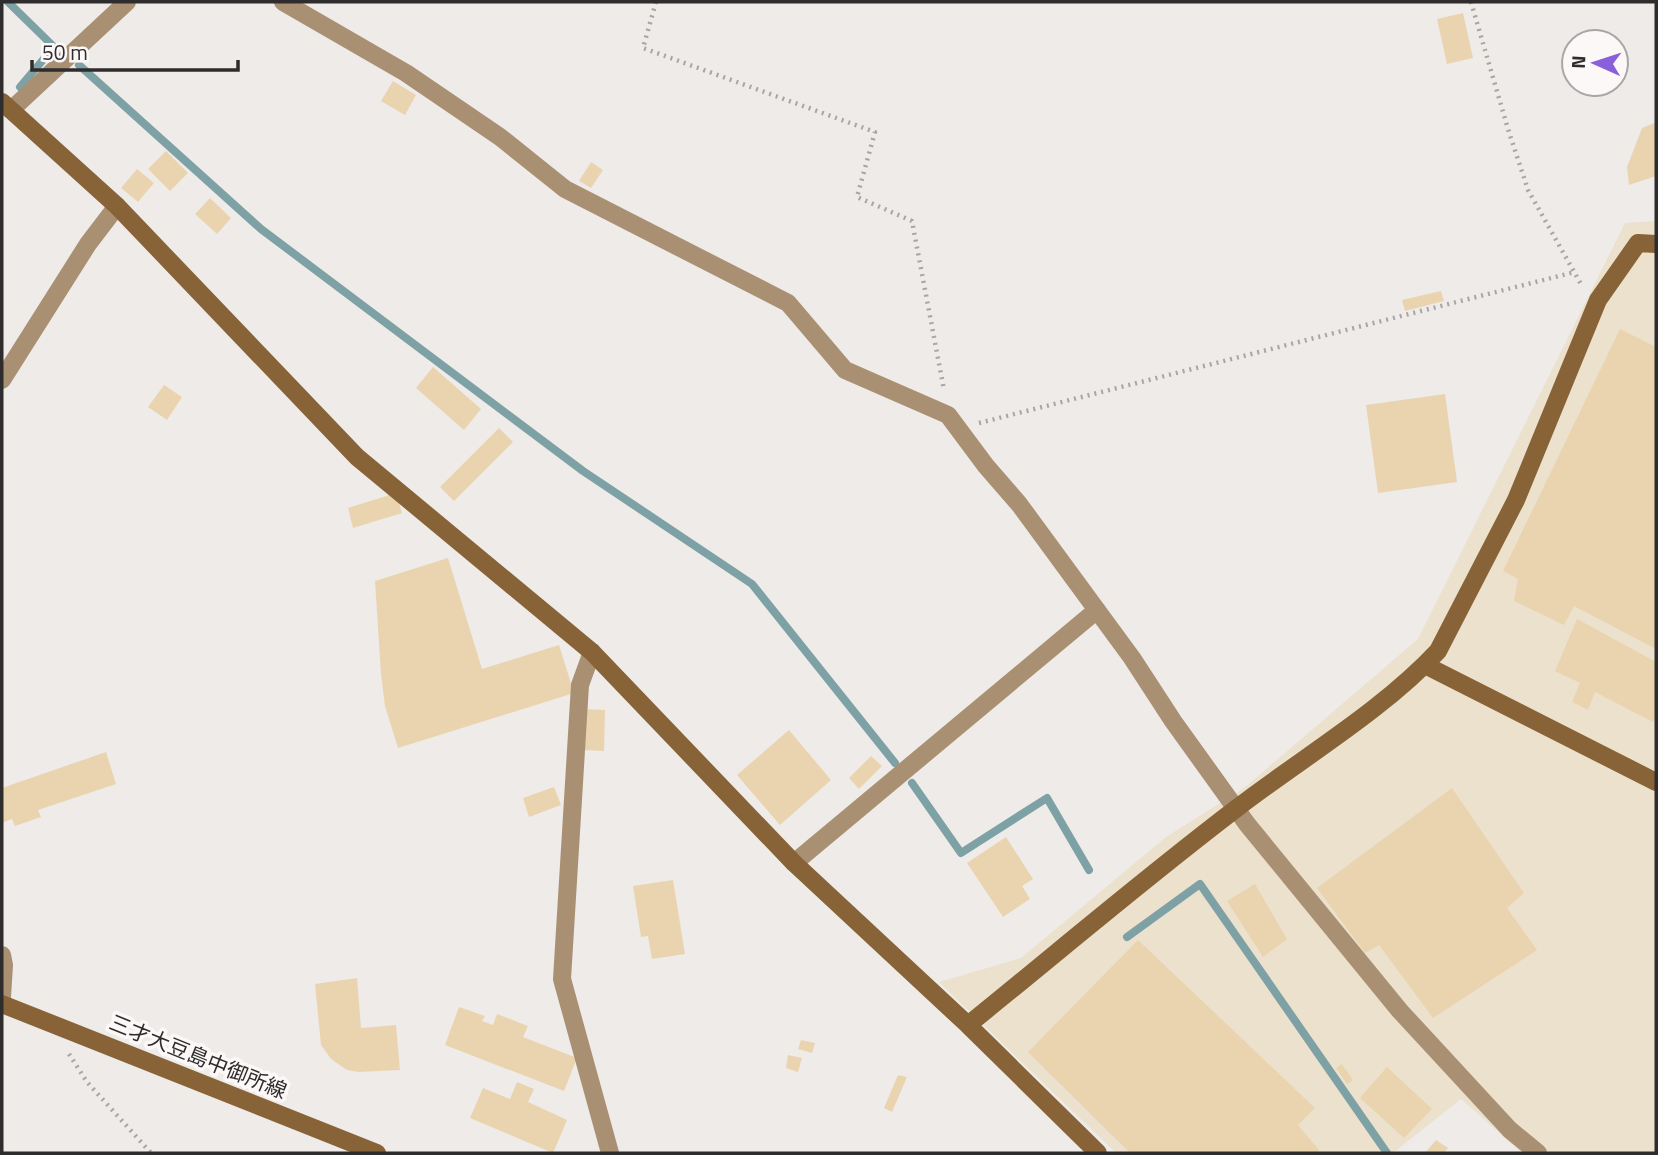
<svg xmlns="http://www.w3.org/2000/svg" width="1658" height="1155" font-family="'Titillium Web','Noto Sans JP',sans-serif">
<rect width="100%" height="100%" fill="#eeebe9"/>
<path fill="#ebe1cc" d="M1656,221V1153H1522L1461,1099L1393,1153H1116L939,982L1021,958L1166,837L1244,788L1418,639L1625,223Z"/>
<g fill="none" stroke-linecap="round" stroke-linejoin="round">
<path stroke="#7da1a4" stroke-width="8" d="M8,2L54,47L20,87
M79,65L261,229L583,471L752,584L895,763
M912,783L961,853L1047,798L1089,870
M1127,937L1200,884L1387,1153"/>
</g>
<path fill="#ead4b0" d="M1463,13L1473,58L1447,64L1437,19Z
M393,81L416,95L405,115L381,101Z
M1654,123L1656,124V176L1629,185L1627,167L1642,128Z
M166,151L188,173L170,191L148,169Z
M591,162L603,170L591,188L579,181Z
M137,169L154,183L138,202L121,188Z
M210,198L231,218L217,234L195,214Z
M1441,291L1444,301L1405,311L1402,300Z
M1620,329L1656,347V649L1574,606L1564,625L1514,601L1518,579L1503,571Z
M433,367L481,409L464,430L416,388Z
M164,385L182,397L167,420L148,407Z
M1445,394L1457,482L1378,493L1366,405Z
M499,428L513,442L454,501L440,487Z
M396,493L402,513L353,528L348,508Z
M448,558L482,669L559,645L574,693L398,748L385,706L381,674L375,581Z
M1577,619L1656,662V715L1653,722L1595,692L1588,710L1572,702L1580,683L1555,671Z
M584,709L605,710L604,751L583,750Z
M789,730L831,780L780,825L737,775Z
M106,752L116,784L38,810L41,817L15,826L12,819L2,823V788Z
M871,756L882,766L859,789L849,778Z
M554,787L561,805L529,817L523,798Z
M1452,788L1524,893L1507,908L1537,950L1433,1018L1379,945L1365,953L1317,888Z
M1006,837L1033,879L1022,886L1030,899L1003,917L967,863Z
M673,880L685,954L652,959L648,936L641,937L633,886Z
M1255,884L1287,939L1263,957L1227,901Z
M1138,940L1315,1108L1298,1125L1319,1150L1316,1153H1130L1028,1052Z
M357,978L361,1028L396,1025L400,1070L358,1072L347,1070L331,1059L321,1045L315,984Z
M459,1007L485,1016L482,1021L493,1025L497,1014L528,1026L523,1037L577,1058L564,1091L445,1045Z
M801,1040L815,1043L812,1053L798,1049Z
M788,1055L802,1058L798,1072L786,1068Z
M1342,1064L1353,1080L1347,1084L1336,1068Z
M1387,1067L1432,1109L1404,1138L1360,1098Z
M898,1075L907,1077L892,1112L884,1108Z
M517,1082L534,1089L528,1102L567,1120L553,1153L470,1118L483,1088L510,1099Z
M1436,1140L1448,1148L1444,1153H1425Z"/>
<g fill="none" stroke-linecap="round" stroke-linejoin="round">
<path stroke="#a8a6a4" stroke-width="4.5" stroke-dasharray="2 5" stroke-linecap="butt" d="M656,2L643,48L875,132L857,197L912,221L944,390
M1471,2L1508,129L1528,190L1582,286
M979,423L1575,272
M69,1054L87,1082L151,1153"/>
<path stroke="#aa9073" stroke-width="18" d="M283,2L406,73L500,137L565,189L788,303L845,370L948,415L986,466L1019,504L1132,658L1173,721L1247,824L1400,1011L1510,1130L1538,1153
M11,110L127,2
M2,380L88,244L117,206
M592,652L580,685L562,979L610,1153
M794,863L1097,610
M2,955L4,965L2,997"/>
<path stroke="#886337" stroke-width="18" d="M2,102L117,206L357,457L592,652L794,863L968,1025L1098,1153
M1425,665L1656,782
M2,1004L377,1153
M968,1025C1057,953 1145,878 1237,808C1302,758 1382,711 1438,651L1516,500L1598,300L1638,243L1656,244"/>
</g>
<g text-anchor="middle" stroke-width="7" stroke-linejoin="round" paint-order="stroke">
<g font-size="21" fill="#2e2c2c" stroke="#fcf8f7">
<text transform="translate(198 1057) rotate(22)" y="7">三才大豆島中御所線</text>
</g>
</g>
<rect width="1658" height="1155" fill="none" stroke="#2e2c2c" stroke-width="7"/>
<g transform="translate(1595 63) rotate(273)"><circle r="33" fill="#fcf8f7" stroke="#aaa6a6" stroke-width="2"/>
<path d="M0-5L12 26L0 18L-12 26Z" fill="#8960da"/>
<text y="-10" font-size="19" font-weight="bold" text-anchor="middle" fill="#2e2c2c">N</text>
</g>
<path d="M32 60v10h206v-10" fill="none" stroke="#2e2c2c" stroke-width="3.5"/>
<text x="42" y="60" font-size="21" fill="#2e2c2c" stroke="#fcf8f7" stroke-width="5" paint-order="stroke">50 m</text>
</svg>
